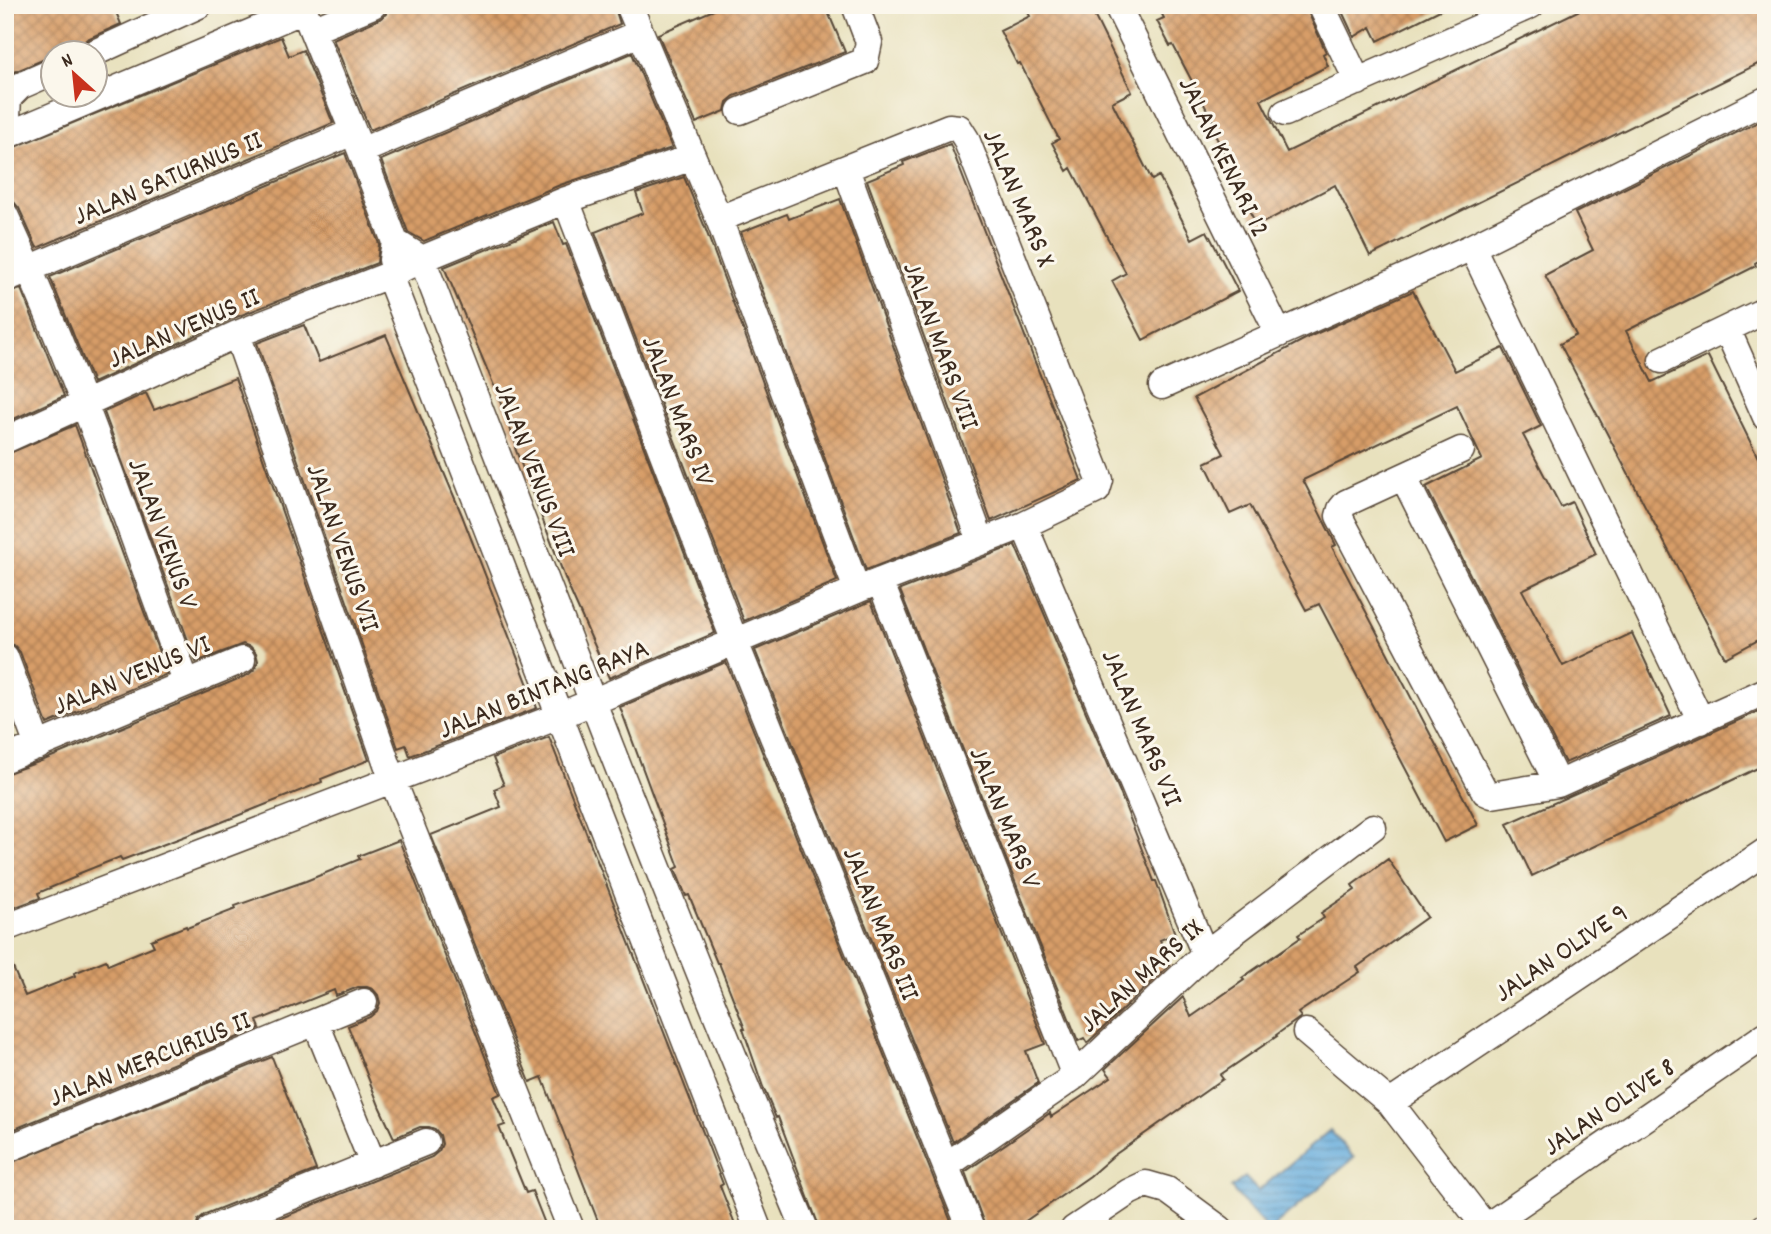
<svg xmlns="http://www.w3.org/2000/svg" width="1771" height="1234" font-family="Dekko,sans-serif">
<defs>
<pattern id="water-rules" width="6" height="5" patternUnits="userSpaceOnUse" patternTransform="scale(1.75)"><rect width="6" height="5" fill="#67addd"/><path d="M0 2.5h6" fill="none" stroke="#568db3"/></pattern>
<pattern id="building-cross-hatch" width="8" height="8" patternUnits="userSpaceOnUse" patternTransform="scale(1.75)"><rect width="8" height="8" fill="#d79d68"/><path d="M0 0l8 8M0 8l8-8" fill="none" stroke="#b08055"/></pattern>
</defs>
<rect width="100%" height="100%" fill="#fbf7ec"/>
<filter id="ink" filterUnits="userSpaceOnUse"><feTurbulence type="fractalNoise" baseFrequency=".0143" numOctaves="2"/><feDisplacementMap in="SourceGraphic" scale="14" xChannelSelector="R" yChannelSelector="G"/><feConvolveMatrix kernelMatrix="1 2 1 2 8 2 1 2 1" color-interpolation-filters="sRGB"/></filter>
<filter id="wash" filterUnits="userSpaceOnUse"><feTurbulence type="fractalNoise" baseFrequency=".00686" numOctaves="4" result="noise"/><feDisplacementMap in="SourceGraphic" scale="28" xChannelSelector="R" yChannelSelector="G"/><feGaussianBlur stdDeviation="1.57" result="paint"/><feColorMatrix in="noise" values="0 0 0 0 0 0 0 0 0 0 0 0 0 0 0 0 0 1.4 0 .05"/><feComposite in="paint" operator="in"/></filter>
<g filter="url(#wash)">
<rect width="100%" height="100%" fill="#e8e1bd"/>
<path fill="url(#water-rules)" stroke="#516c7e" stroke-width="2" d="M1330,1130L1354,1158L1271,1229H1267L1231,1188L1245,1177L1258,1191Z"/>
<g id="blocks">
<path fill="url(#building-cross-hatch)" d="M5,5H113L121,24L87,39L80,46L65,52H52V56L5,76Z
M388,5H614L620,24L370,130L333,39L380,19L386,14Z
M725,5H825L845,52L734,96L727,102L725,111L696,123L658,34Z
M1024,5H1089L1132,92L1112,102L1152,180L1159,176L1192,239L1207,231L1238,291L1143,340L1112,281L1126,273L1071,168L1067,171L1052,143L1059,139L1020,63L1017,64L1000,31L1030,16Z
M1157,5H1305L1326,52L1323,54L1328,66L1261,100L1287,152L1590,5H1766V60L1370,256L1335,185L1257,226L1238,188L1241,186L1211,127L1215,125L1173,45L1170,46L1157,21L1164,18Z
M1339,5H1450L1378,41L1371,27L1354,37Z
M281,37L289,56L303,50L333,123L37,248L19,208L14,202L5,199V151Z
M632,53L672,148L560,185L424,241L408,232L381,160Z
M1766,118V257L1755,263L1756,266L1626,331L1652,382L1708,356L1766,474V636L1725,658L1560,344L1576,335L1545,275L1593,250L1575,213Z
M950,144L1081,480L991,521L867,180L904,165L903,162Z
M345,153L379,244L377,263L231,319L93,383L50,277Z
M684,177L704,225L837,581L744,621L595,232L643,213L636,193Z
M840,199L961,533L866,570L741,232L787,214L789,219Z
M554,222L563,245L566,244L715,633L609,678L569,588L515,448L517,447L495,388L444,267Z
M21,289L64,396L5,423V294Z
M1413,291L1455,371L1503,348L1541,426L1523,435L1561,507L1572,502L1596,554L1522,590L1563,666L1632,633L1671,716L1565,763L1426,487L1482,459L1457,406L1303,480L1336,545L1332,547L1478,825L1444,842L1319,604L1306,610L1250,505L1230,514L1205,463L1224,454L1194,398L1311,336Z
M304,325L319,362L386,335L461,513L537,708L410,756L406,745L398,748L257,343Z
M235,378L369,760L321,779L322,782L207,828L122,860L120,857L75,875L76,877L38,893L40,898L5,911V774L44,760L248,675L255,669L258,661L256,653L251,647L243,644L196,662L104,412L146,393L154,410Z
M75,425L167,674L47,724L20,652L14,645L5,642V455Z
M1015,545L1119,790L1154,881H1156L1175,934L1160,940L1170,965L1087,1043L1084,1038L1078,1041L900,590Z
M871,601L1045,1044L1026,1051L1038,1083L953,1142L755,650Z
M726,662L954,1229H820L778,1117L776,1118L763,1087L743,1029H745L719,963H717L689,895L686,896L675,869L679,867L620,707Z
M1766,708V764L1532,876L1507,824Z
M549,737L723,1184L720,1186L737,1229H601L542,1077L530,1082L431,835L501,807L494,789L504,785L493,758Z
M399,840L500,1094L493,1097L505,1125L499,1127L526,1193L532,1191L547,1229H254L432,1157L439,1151L442,1144L440,1135L435,1129L429,1127H420L394,1138L380,1108L348,1026L370,1017L377,1011L380,1003L378,995L373,989L367,987H358L336,996L334,990L257,1021L260,1028L5,1133V949L25,996L75,976L74,973L106,960L108,965L154,946L151,940L186,926L187,928L236,909L235,906L306,881L360,859L358,856Z
M1388,859L1427,917L1357,967L1360,972L1298,1013L1301,1017L1276,1035L1277,1036L1220,1075L1223,1079L1113,1156L1090,1176L1014,1229H986L965,1172L1050,1113L1051,1117L1111,1077L1105,1069L1183,997L1191,1017L1244,980L1242,978L1300,938L1298,935L1324,918L1321,913L1355,890L1352,885Z
M272,1057L316,1170L205,1214L198,1220L196,1229H5V1165Z"/>
</g>
</g>
<g filter="url(#ink)">
<use href="#blocks" fill-opacity="0" stroke="#554536" stroke-width="2"/>
<g fill="none" stroke-linecap="round" stroke-linejoin="round">
<defs>
<path id="street" d="M302,5L361,151L395,242L392,260
M629,5L719,219L857,590
M1117,5L1279,334
M1321,5L1358,82
M313,30L373,5
M94,53L199,5
M740,111L865,61L869,42L855,5
M1285,113L1531,5
M6,135L8,98L20,86L52,72
M5,136L304,10
M361,151L640,33
M846,169L981,541
M566,200L735,642L971,1229
M5,215C75,367 129,525 186,682
M395,242L422,259C547,583 670,909 805,1229
M1472,247L1701,721
M389,275L758,1229
M5,279L353,132
M1727,329L1766,417
M237,334L393,781L571,1229
M1662,360L1766,310
M1162,386L1472,247L1766,100
M5,440L237,334L389,275L422,259L566,200L693,157
M1461,450L1346,503L1341,509L1339,516L1485,792L1492,795L1558,784L1766,691
M1404,478L1558,784
M1024,525L1205,954
M880,581L1075,1076
M5,657L38,746
M5,759L242,660
M5,928L559,716L857,590L1024,525L1097,490L1100,480L966,139L959,128L949,127L719,219
M316,1023L373,1164
M1306,1032L1390,1103L1487,1229
M1390,1103L1766,851
M5,1150L364,1002
M947,1165L1075,1076L1205,954L1373,827
M1486,1227L1766,1035
M211,1229L426,1142
M1074,1229L1129,1192L1146,1184L1167,1190L1220,1229
M1762,1229L1766,1226"/>
</defs>
<use href="#street" stroke="#554536" stroke-width="29"/>
<use href="#street" stroke="#fff" stroke-width="26"/>
</g>
</g>
<g text-anchor="middle" stroke-width="6" stroke-linejoin="round" paint-order="stroke">
<g font-size="28" fill="#3b2a1e" stroke="#fbf7ec">
<text transform="translate(1226 156) rotate(64)" y="10">JALAN KENARI 12</text>
<text transform="translate(167 176) rotate(-23)" y="10">JALAN SATURNUS II</text>
<text transform="translate(1021 197) rotate(67)" y="10">JALAN MARS X</text>
<text transform="translate(183 326) rotate(-24)" y="10">JALAN VENUS II</text>
<text transform="translate(943 345) rotate(70)" y="10">JALAN MARS VIII</text>
<text transform="translate(680 410) rotate(69)" y="10">JALAN MARS IV</text>
<text transform="translate(537 469) rotate(69)" y="10">JALAN VENUS VIII</text>
<text transform="translate(165 533) rotate(70)" y="10">JALAN VENUS V</text>
<text transform="translate(345 547) rotate(71)" y="10">JALAN VENUS VII</text>
<text transform="translate(131 673) rotate(-23)" y="10">JALAN VENUS VI</text>
<text transform="translate(543 687) rotate(-22)" y="10">JALAN BINTANG RAYA</text>
<text transform="translate(1144 727) rotate(67)" y="10">JALAN MARS VII</text>
<text transform="translate(1007 817) rotate(68)" y="10">JALAN MARS V</text>
<text transform="translate(883 923) rotate(68)" y="10">JALAN MARS III</text>
<text transform="translate(1560 951) rotate(-34)" y="10">JALAN OLIVE 9</text>
<text transform="translate(1140 974) rotate(-42)" y="10">JALAN MARS IX</text>
<text transform="translate(149 1057) rotate(-22)" y="10">JALAN MERCURIUS II</text>
<text transform="translate(1608 1105) rotate(-34)" y="10">JALAN OLIVE 8</text>
</g>
</g>
<rect width="1771" height="1234" fill="none" stroke="#fbf7ec" stroke-width="28"/>
<g transform="translate(74 74) rotate(333)"><circle r="33" fill="#fbf7ec" stroke="#aea59a" stroke-width="2"/>
<path d="M0-5L12 26L0 18L-12 26Z" fill="#c8321e"/>
<text y="-10" font-size="19" font-weight="bold" text-anchor="middle" fill="#3b2a1e">N</text>
</g>
</svg>
